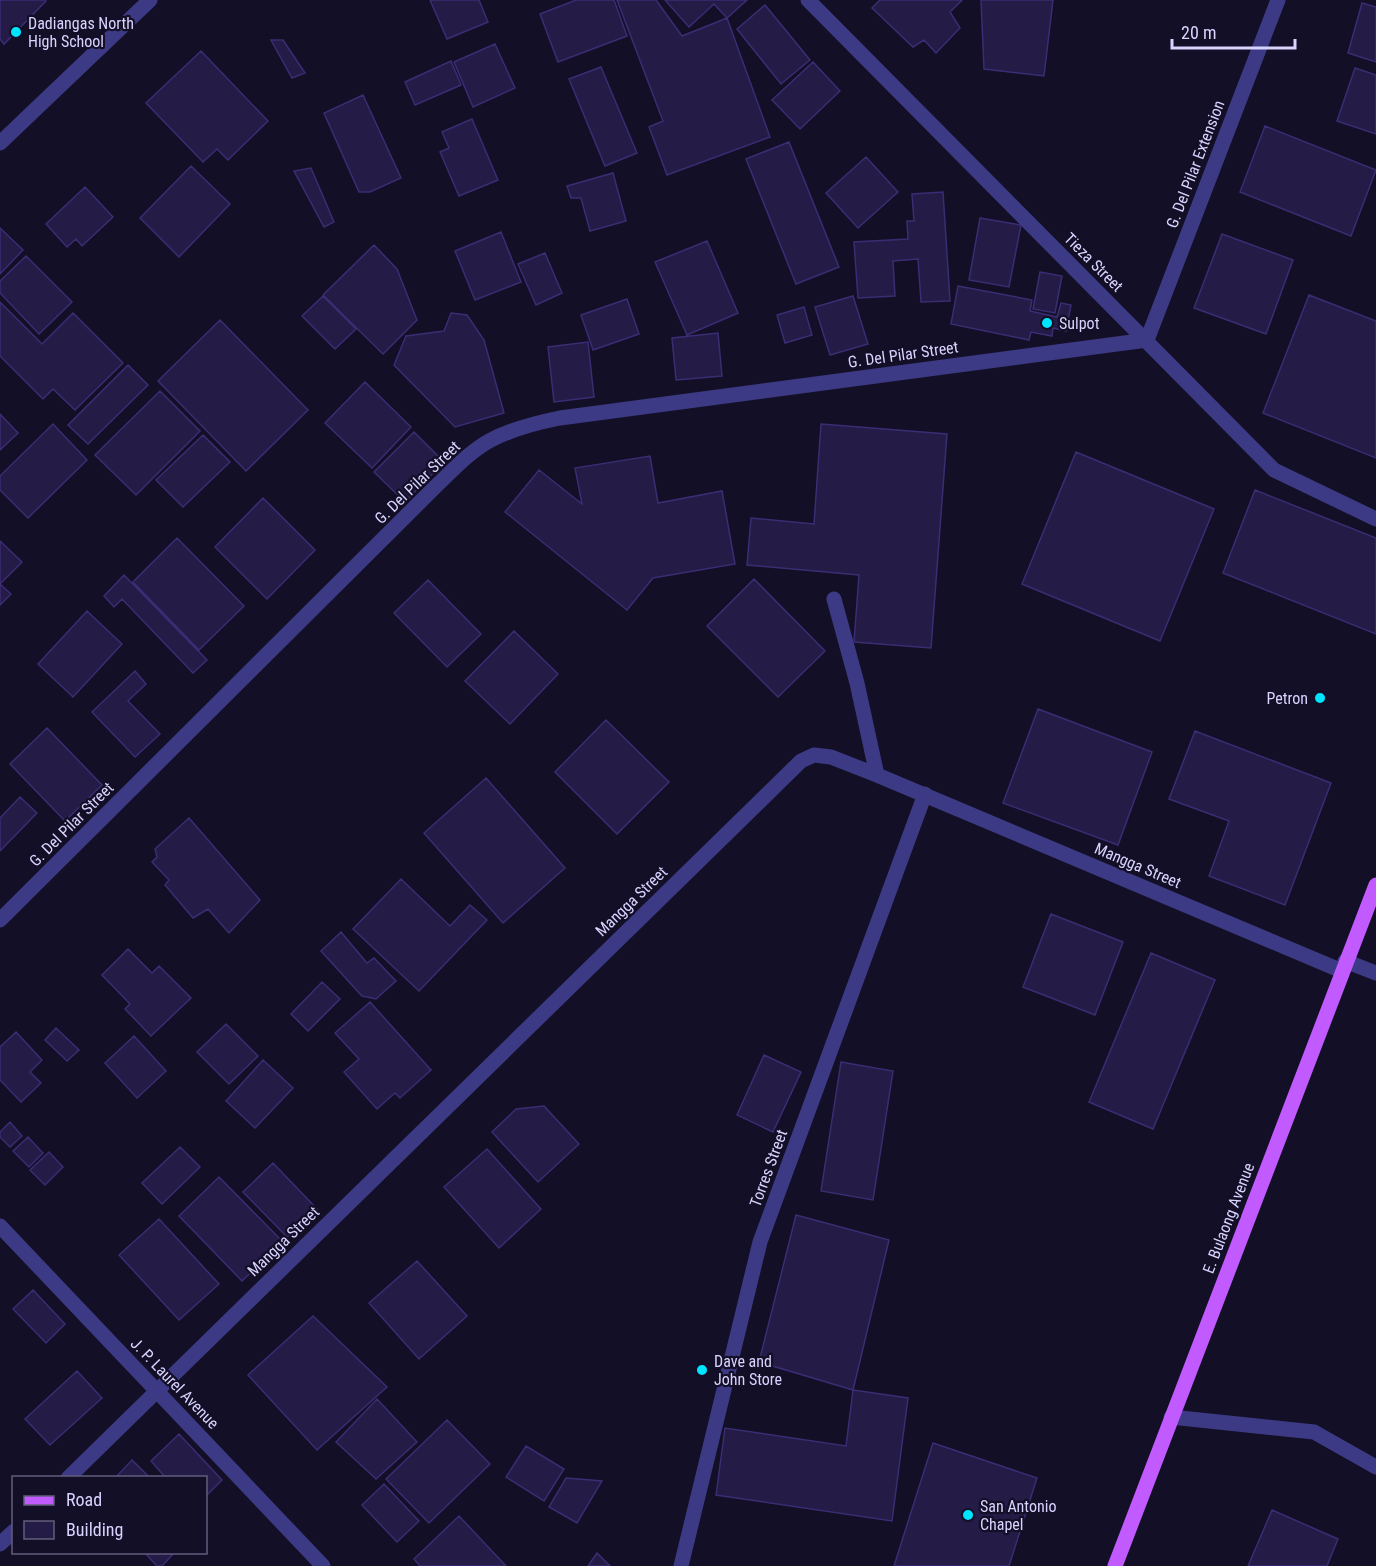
<svg xmlns="http://www.w3.org/2000/svg" width="1376" height="1566" font-family="'Roboto Condensed',sans-serif">
<rect width="100%" height="100%" fill="#130f26"/>
<path fill="#241b47" stroke="#3b2d73" stroke-width="1.5" d="M0,0H45L46,1L4,44L0,39Z
M430,0H479L488,22L447,39Z
M614,0L627,36L558,62L540,14L576,0Z
M617,0H656L682,36L727,18L770,137L667,175L649,127L663,121Z
M665,0H747L727,18L714,4L689,27Z
M880,0H962L950,12L960,28L936,53L924,40L913,47L872,8Z
M981,0H1053L1044,76L984,69Z
M1362,3L1376,7V62L1348,53Z
M765,5L810,60L781,84L737,29Z
M271,40H283L305,73L292,78Z
M495,44L515,88L473,107L454,62Z
M201,51L268,121L228,160L217,149L203,162L146,103Z
M451,61L461,85L415,105L405,82Z
M813,62L840,91L800,129L772,100Z
M601,67L637,153L605,166L569,79Z
M1355,68L1376,75V134L1337,121Z
M363,95L401,178L370,192H359L324,113Z
M472,119L498,180L459,196L440,152L449,148L442,132Z
M1265,126L1376,170L1351,236L1240,192Z
M789,142L839,267L796,284L746,159Z
M866,157L898,192L858,228L826,193Z
M191,166L230,204L179,257L140,218Z
M311,168L334,222L324,227L294,171Z
M613,173L626,221L590,231L581,198H571L567,186Z
M85,187L113,217L82,246L76,239L67,247L46,224Z
M943,192L950,301L921,302L918,259L893,261L895,296L858,298L854,242L908,239L907,221H914L912,194Z
M980,218L1021,225L1009,287L969,280Z
M0,228L23,250L0,274Z
M501,232L521,282L475,300L455,251Z
M1222,234L1293,260L1266,334L1194,308Z
M707,241L738,313L687,335L655,262Z
M374,245L397,269L417,320L383,354L323,295Z
M545,253L562,293L536,305L518,264Z
M26,256L72,302L39,334L0,293V281Z
M1040,272L1062,276L1055,313L1033,309Z
M958,286L1032,300L1030,311L1057,317L1061,303L1071,305L1066,331L1053,328L1052,336L1031,332L1029,340L951,324Z
M1309,295L1376,321V458L1263,413Z
M323,296L356,329L335,349L302,316Z
M853,296L868,344L830,355L815,307Z
M627,299L639,334L593,350L581,315Z
M0,302L42,344L73,313L123,363L75,410L53,389L43,399L0,356Z
M804,307L812,335L785,343L777,315Z
M451,313L467,315L484,340L504,413L455,427L394,365L406,336L444,331Z
M220,320L308,410L246,471L158,381Z
M718,333L722,376L676,380L672,338Z
M588,342L594,397L554,402L548,347Z
M128,365L148,385L88,444L68,425Z
M365,382L411,427L372,468L325,423Z
M160,391L200,431L136,495L95,455Z
M0,414L18,433L0,450Z
M53,424L87,460L28,518L0,490V476Z
M821,424L947,434L931,648L854,642L859,575L747,565L751,518L814,524Z
M414,432L444,462L405,502L374,472Z
M203,435L230,462L183,507L156,480Z
M1076,452L1214,509L1160,641L1022,584Z
M650,456L658,503L722,491L735,564L653,578L627,610L505,512L539,470L582,504L575,468Z
M1255,490L1376,538V634L1223,573Z
M263,498L315,550L267,599L215,547Z
M177,538L244,606L199,650L133,582Z
M0,541L22,562L0,584Z
M124,575L207,660L193,673L122,599L114,607L104,596Z
M754,579L825,651L778,697L707,626Z
M428,580L481,634L447,667L394,613Z
M0,584L11,594L0,605Z
M87,611L122,644L73,697L38,664Z
M514,631L558,674L510,724L465,681Z
M135,671L146,684L128,701L160,734L135,757L92,712Z
M1038,709L1152,752L1118,845L1003,803Z
M606,720L669,782L617,834L555,772Z
M47,728L102,785L65,821L10,764Z
M1195,731L1331,783L1285,905L1209,876L1229,821L1169,799Z
M486,778L565,868L503,923L424,833Z
M20,797L37,813L0,851V818Z
M189,818L260,900L229,933L208,909L193,918L165,885L169,880L152,862L157,857L155,849Z
M401,879L450,926L470,905L487,920L419,991L353,929Z
M1051,914L1123,942L1095,1015L1023,987Z
M341,932L367,963L374,958L396,981L376,999L362,996L321,951Z
M128,949L152,973L159,966L191,998L151,1036L125,1009L130,1004L102,975Z
M1151,953L1215,980L1153,1129L1089,1102Z
M322,982L340,999L308,1031L291,1014Z
M370,1002L431,1070L400,1098L395,1093L377,1109L344,1072L359,1059L335,1033Z
M226,1024L258,1056L229,1084L197,1052Z
M56,1028L79,1050L67,1061L45,1040Z
M16,1032L42,1060L30,1072L41,1083L21,1102L0,1080V1047Z
M134,1036L166,1071L137,1098L105,1063Z
M764,1055L801,1072L773,1132L737,1115Z
M263,1060L293,1088L255,1128L226,1101Z
M841,1062L893,1071L873,1200L821,1191Z
M544,1106L579,1144L538,1182L492,1132L516,1109Z
M10,1122L22,1136L10,1147L0,1137V1132Z
M28,1137L43,1153L29,1167L13,1151Z
M180,1147L200,1167L162,1204L142,1183Z
M487,1149L541,1209L499,1248L444,1187Z
M49,1152L63,1167L45,1185L30,1170Z
M273,1163L317,1209L287,1237L243,1192Z
M219,1177L283,1242L242,1281L179,1216Z
M796,1215L889,1240L853,1390L759,1362Z
M159,1219L219,1284L179,1320L119,1255Z
M417,1261L467,1316L419,1359L369,1303Z
M33,1290L65,1324L46,1343L13,1309Z
M313,1316L387,1387L317,1450L248,1375Z
M77,1371L102,1398L50,1445L25,1419Z
M853,1390L908,1398L892,1521L716,1495L725,1428L846,1446Z
M377,1399L417,1442L376,1479L336,1442Z
M447,1420L490,1464L429,1523L386,1479Z
M179,1434L222,1480L206,1496V1478H166L151,1461Z
M933,1443L1037,1478L1009,1566H894Z
M526,1446L564,1469L544,1501L506,1477Z
M132,1460L150,1478H115Z
M566,1478L602,1481L577,1523L549,1507Z
M384,1484L419,1521L397,1542L362,1505Z
M1272,1510L1338,1539L1327,1566H1248Z
M459,1516L506,1566H420L414,1559Z
M144,1552H175L162,1566H157Z
M597,1553L610,1566H588Z"/>
<g fill="none" stroke-linecap="round" stroke-linejoin="round">
<path stroke="#3d3a85" stroke-width="15" d="M808,0L1274,470L1376,519
M0,143L150,0
M834,599L857,683L877,775
M0,920L435,487C452,471 468,453 489,441C511,429 535,423 560,418L1147,340L1278,0
M1345,961L1376,973
M0,1226L323,1566
M1171,1417L1314,1432L1376,1467
M68,1478L801,761L814,755L831,757L877,775L1342,971
M0,1544L14,1531
M681,1566L760,1242L925,794"/>
<path stroke="#c25bff" stroke-width="15" d="M1115,1566L1376,885"/>
</g>
<g fill="#00e5ff" stroke="#130f26" stroke-width="2">
<circle cx="16" cy="32" r="6"/>
<circle cx="1047" cy="323" r="6"/>
<circle cx="1320" cy="698" r="6"/>
<circle cx="702" cy="1370" r="6"/>
<circle cx="968" cy="1515" r="6"/>
</g>
<g text-anchor="middle" stroke-width="4.5" stroke-linejoin="round" paint-order="stroke">
<g font-size="16" fill="#d9d4ff" stroke="#130f26" text-anchor="start">
<text x="28" y="29">Dadiangas North<tspan x="28" dy="18">High School</tspan></text>
<text x="1059" y="329">Sulpot</text>
<text x="1308" y="704" text-anchor="end">Petron</text>
<text x="714" y="1367">Dave and<tspan x="714" dy="18">John Store</tspan></text>
<text x="980" y="1512">San Antonio<tspan x="980" dy="18">Chapel</tspan></text>
</g>
<g font-size="16" fill="#d9d4ff" stroke="#130f26">
<text transform="translate(1195 164) rotate(-69)" y="6">G. Del Pilar Extension</text>
<text transform="translate(1094 262) rotate(45)" y="6">Tieza Street</text>
<text transform="translate(903 354) rotate(-8)" y="6">G. Del Pilar Street</text>
<text transform="translate(417 482) rotate(-44)" y="6">G. Del Pilar Street</text>
<text transform="translate(71 824) rotate(-45)" y="6">G. Del Pilar Street</text>
<text transform="translate(1138 865) rotate(23)" y="6">Mangga Street</text>
<text transform="translate(631 901) rotate(-44)" y="6">Mangga Street</text>
<text transform="translate(768 1168) rotate(-70)" y="6">Torres Street</text>
<text transform="translate(1228 1218) rotate(-69)" y="6">E. Bulaong Avenue</text>
<text transform="translate(283 1241) rotate(-44)" y="6">Mangga Street</text>
<text transform="translate(175 1383) rotate(46)" y="6">J. P. Laurel Avenue</text>
</g>
</g>
<rect x="12" y="1476" width="195" height="78" fill="#130f26" stroke="#625e7d" stroke-width="1.5"/>
<rect x="24" y="1496" width="30" height="9" fill="#c25bff" stroke="#625e7d" stroke-width="1.5"/>
<text x="66" y="1506" font-size="18" fill="#d9d4ff">Road</text>
<rect x="24" y="1521" width="30" height="18" fill="#241b47" stroke="#625e7d" stroke-width="1.5"/>
<text x="66" y="1536" font-size="18" fill="#d9d4ff">Building</text>
<path d="M1172 39v9h123v-9" fill="none" stroke="#d9d4ff" stroke-width="3"/>
<text x="1181" y="39" font-size="18" fill="#d9d4ff" stroke="#130f26" stroke-width="4.5" paint-order="stroke">20 m</text>
</svg>
